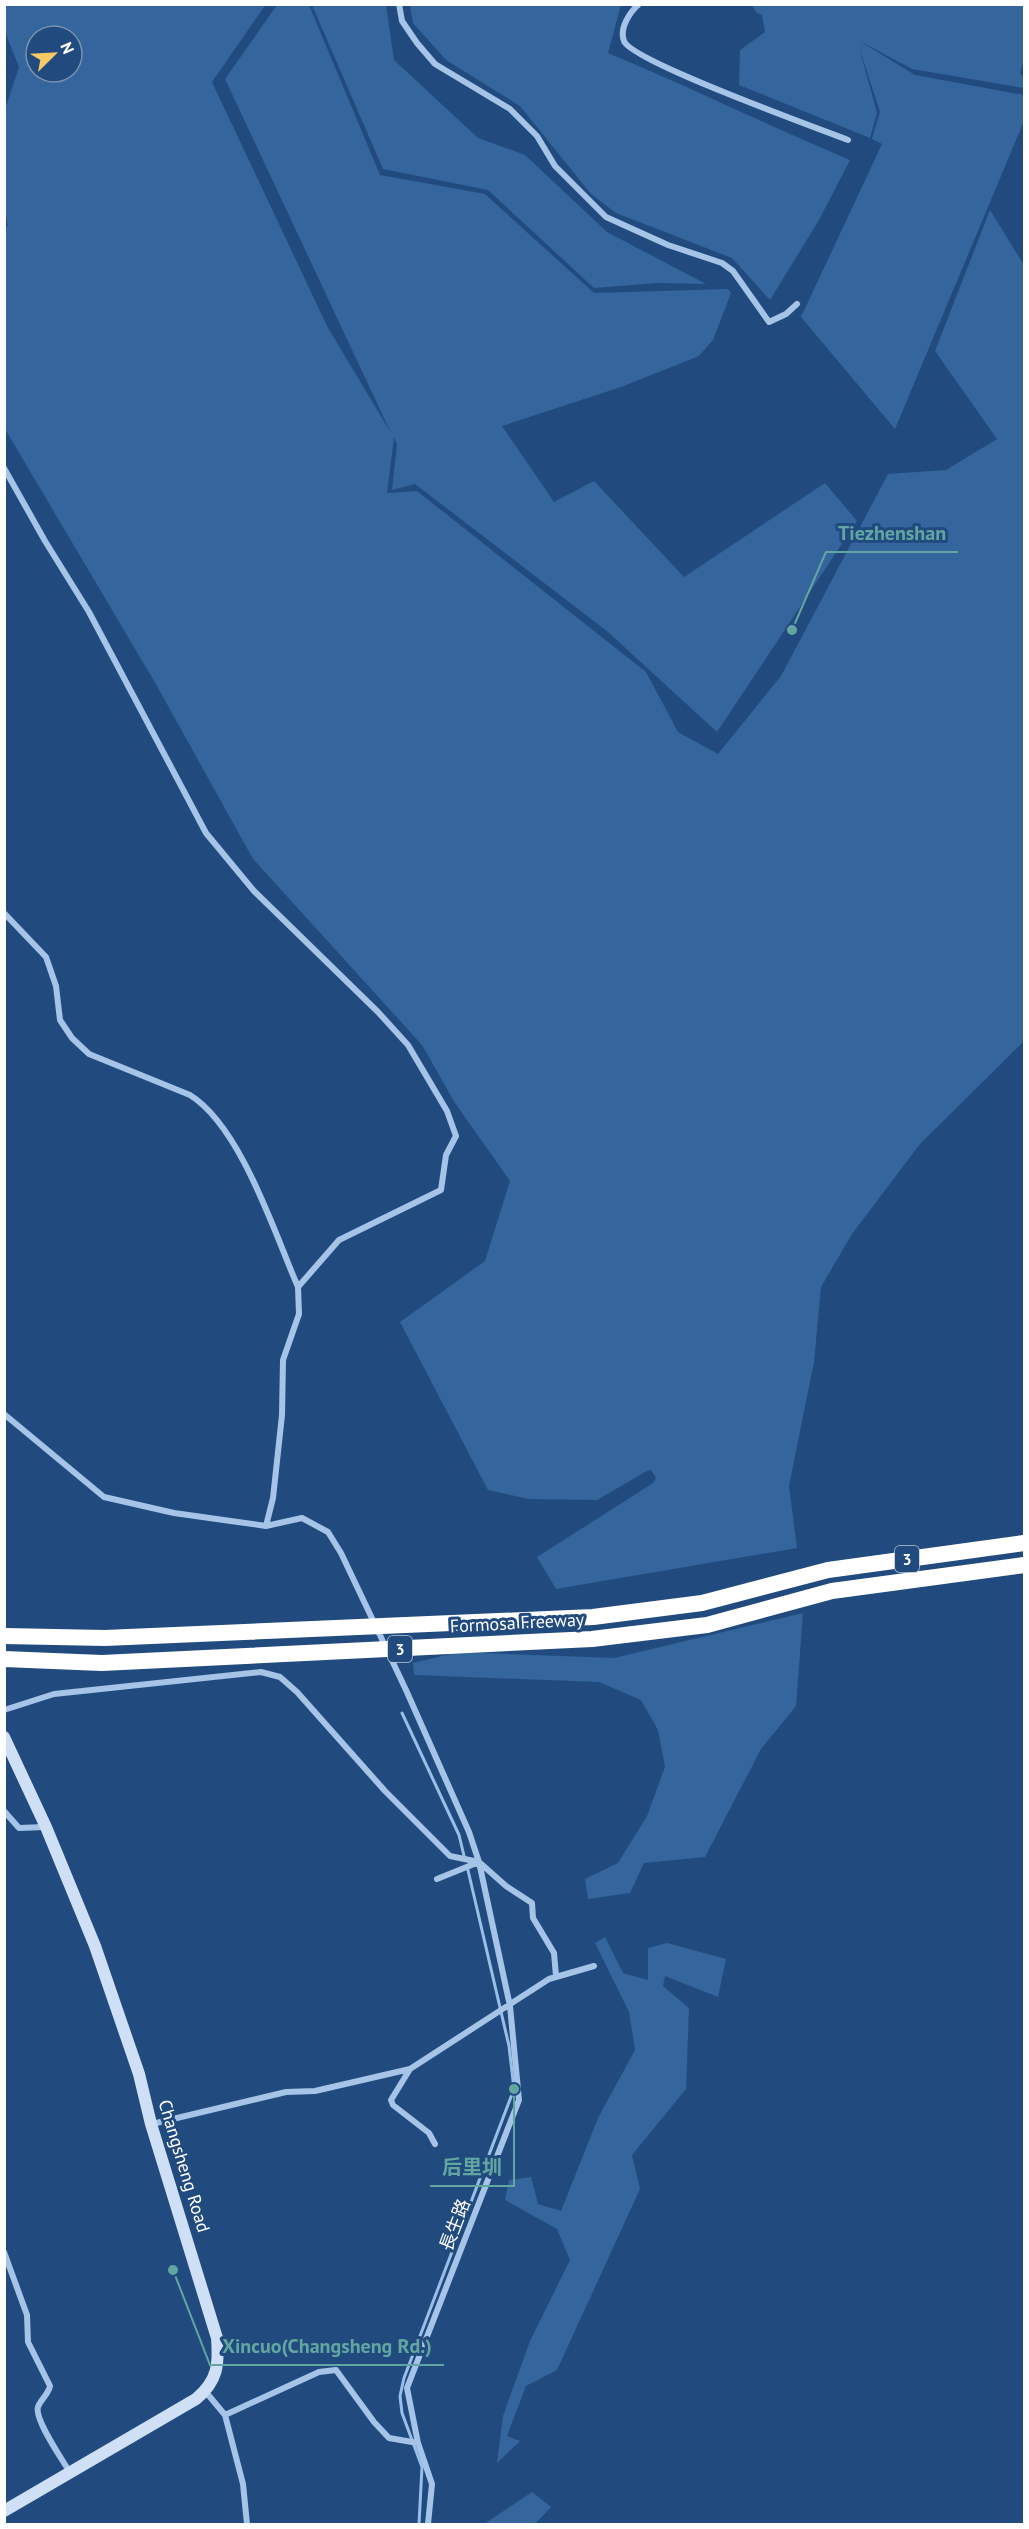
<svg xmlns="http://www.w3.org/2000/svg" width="1029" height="2529" font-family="'PT Sans','Noto Sans TC',sans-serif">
<rect width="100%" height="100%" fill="#214b7e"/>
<path fill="#34659c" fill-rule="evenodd" d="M266,4L212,82L327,326L391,433L225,79L277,5H309L380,175L485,194L594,293L728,289L731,293L713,340L699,356L621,387L502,426L554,502L594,481L684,577L825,483L857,521L717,732L608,632L415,484L392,490L397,444L394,437L387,493L417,491L646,672L678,732L718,754L781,676L888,474L946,470L997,439L935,351L990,210L1024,265V1041L920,1144L852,1234L821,1287L814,1362L789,1486L797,1548L556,1589L537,1557L653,1483L656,1478L651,1470L647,1471L597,1500L529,1499L488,1490L400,1322L485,1261L510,1181L455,1103L422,1045L253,859L157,686L5,429V225L8,227L4,205L5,109L19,67L5,32V5ZM36,36H72V72H36Z
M1020,4L1024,6V58L1020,73L1024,78V88L912,69L858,40L915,75L1024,95V121L895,429L801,317L882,144L872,139L880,112L859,47L877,113L870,138L739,85L740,50L765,32L762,15L757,13L752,5Z
M312,5H386L394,60L478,138L525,155L607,232L706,284L656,283L594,288L488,190L383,169Z
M410,5H621L608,53C690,87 769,126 850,160L819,220L770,300L732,258L616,213L591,194L520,106L446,60L413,23Z
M803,1613L796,1706L761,1749L705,1857L644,1863L630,1893L588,1899L585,1879L618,1863L647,1816L665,1767L658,1730L641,1700L599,1682L414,1675L413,1663L459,1652L614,1658Z
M605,1937L623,1973L648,1980V1948L667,1943L726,1959L718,1997L665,1976L663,1986L689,2008L686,2089L632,2155L640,2189L557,2370L526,2386L507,2436L520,2441L497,2463L503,2416L530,2341L570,2260L557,2229L505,2200L509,2180L531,2177L538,2204L561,2211L598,2118L635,2050L629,2012L595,1943Z
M532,2492L551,2507L535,2524H484Z"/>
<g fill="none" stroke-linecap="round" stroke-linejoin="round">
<path stroke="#99bfe8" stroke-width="3" d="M402,1713L459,1835L465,1860
M419,2524L422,2467L402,2413L400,2396L404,2378L514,2089L509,2046L467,1866"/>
<path stroke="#a5c4e7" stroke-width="6" d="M399,4L402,21L417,43L435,64L510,109L537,136L555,166L606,217L668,245L722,263L733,271L769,322L786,314L797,304
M639,4C630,12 619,28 624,41C631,61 817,128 848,140
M4,468L45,541L89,612L206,833L254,891L378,1012L408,1045L447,1111L456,1136L446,1155L441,1190L339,1240L298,1287L299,1314L283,1360L282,1415L273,1498L266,1526
M4,913L46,957L56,986L60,1020L72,1038L89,1054L190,1095C241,1127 274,1232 298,1287
M4,1414L104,1497L174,1513L266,1526L302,1518L328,1532L341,1553L406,1690L469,1832L479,1862L510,2006L519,2100L407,2388L418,2443L432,2484L428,2524
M4,1710L54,1694L261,1672L280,1677L297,1692L385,1791L450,1856L479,1862L506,1886L532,1903L533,1918L554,1953L556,1976
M4,1811L19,1828L45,1827
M437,1879L479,1862
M410,2069L391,2100L393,2105L429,2133L435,2144
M152,2124L286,2092L315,2091L410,2069L549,1979L594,1966
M4,2252L27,2315L28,2342L50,2386C48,2395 41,2399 38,2407C34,2419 62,2459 69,2471
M205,2391L225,2415L319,2372L336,2370L374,2422L389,2438L418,2443
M225,2415L243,2484L247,2524"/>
<path stroke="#cfe0f6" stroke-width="12" d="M4,1737L46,1827L95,1946L139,2074L151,2124L217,2338C219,2364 218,2381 196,2399L4,2511"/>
<path stroke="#fff" stroke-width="16" d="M4,1636L105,1638L593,1617L702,1603L828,1570L1024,1543
M4,1659L102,1663L592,1639L707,1625L832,1591L1024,1565"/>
</g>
<g text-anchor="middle" stroke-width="6" stroke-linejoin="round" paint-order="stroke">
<g fill="#214b7e" stroke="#bcc9d8" stroke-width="1.5">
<rect x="895" y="1546" width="24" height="26" rx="4.5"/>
<rect x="388" y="1636" width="24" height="26" rx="4.5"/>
</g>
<g font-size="16" font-weight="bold" fill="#fff">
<text x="907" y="1565">3</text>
<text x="400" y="1655">3</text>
</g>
<g font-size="18" fill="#fff" stroke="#214b7e">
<text transform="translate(517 1623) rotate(-3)" y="6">Formosa Freeway</text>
<text transform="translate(184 2166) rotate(73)" y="6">Changsheng Road</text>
<text transform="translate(455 2225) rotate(-69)" y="6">長生路</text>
</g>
</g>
<path fill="none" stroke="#63a6a1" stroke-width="2" d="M792 630L826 552H958M514 2089L514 2186H430M173 2270L210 2365H444"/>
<g fill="#63a6a1" stroke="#214b7e" stroke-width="2">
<circle cx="792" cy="630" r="6"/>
<circle cx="514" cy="2089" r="6"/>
<circle cx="173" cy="2270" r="6"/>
</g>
<g font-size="20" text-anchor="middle" font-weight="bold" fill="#63a6a1" stroke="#214b7e" stroke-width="6" stroke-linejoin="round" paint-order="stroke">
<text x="892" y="540">Tiezhenshan</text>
<text x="472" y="2174">后里圳</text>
<text x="327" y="2353">Xincuo(Changsheng Rd.)</text>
</g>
<rect width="1029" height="2529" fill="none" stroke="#ffffff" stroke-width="12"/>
<g transform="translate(54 54) rotate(66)"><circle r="28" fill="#214b7e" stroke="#7a93b2" stroke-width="1.5"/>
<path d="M0-4.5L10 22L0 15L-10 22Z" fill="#f4c966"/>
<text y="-9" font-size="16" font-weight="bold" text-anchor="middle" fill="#ffffff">N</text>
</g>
</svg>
